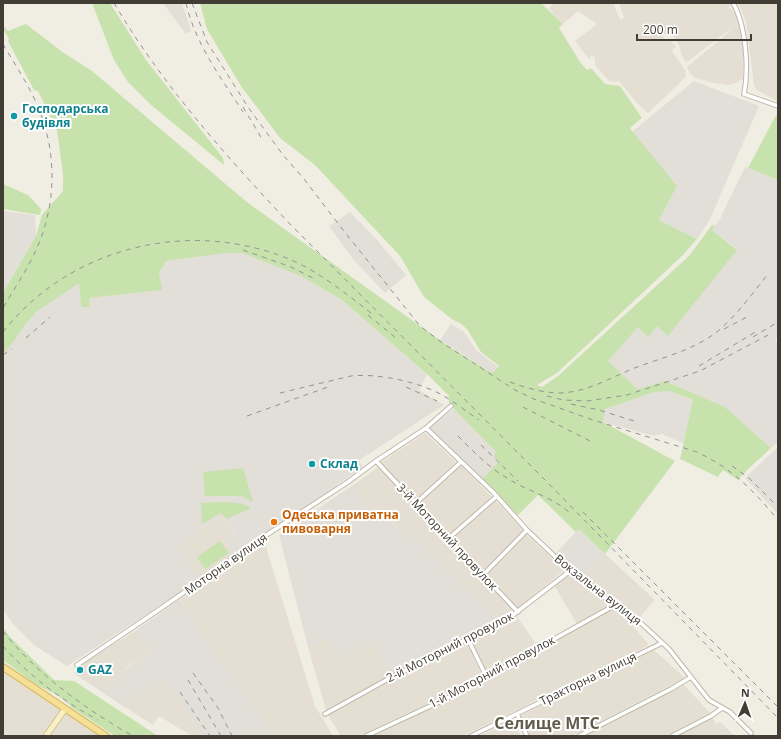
<svg xmlns="http://www.w3.org/2000/svg" width="781" height="739" font-family="'Open Sans',sans-serif">
<rect width="100%" height="100%" fill="#f0ede3"/>
<path fill="#e4dfd2" d="M553,3H613L620,20L624,18L619,3H731L729,7L736,14L741,31L743,50V79L736,83L729,85L714,83L695,78L689,72L687,67L729,32V30L686,63L683,58L678,43L673,36H667L656,25L652,28L658,36H662L666,41L670,39L676,47L672,51L685,70L686,77L648,113L638,104L618,80L616,82L609,81L595,65V57L591,56L589,59L575,41L597,24L578,11L563,24L549,9Z
M738,3H778V101L758,91L754,85L746,21Z
M425,433L456,462L416,501L380,463Z
M461,465L492,497L449,535L418,504Z
M379,467L513,610L497,619L428,551L365,503L353,485Z
M495,500L524,531L483,572L452,538Z
M223,516L235,534V556L199,580L176,546Z
M526,534L564,570L518,608L486,575Z
M264,541L315,706L333,736H274L211,648L180,599Z
M605,554L655,600L639,618L623,606L618,599L615,601L612,599L585,576Z
M569,576L580,580L579,583L588,586L609,605L577,624L554,585L565,577Z
M616,606L649,645L463,736H373L424,710L471,690Z
M515,614L539,648L488,676L469,640L511,618Z
M135,631L150,653L125,668L127,672L99,690L74,673L85,662Z
M328,639L337,658L375,643L387,678L326,710L308,647Z
M466,641L483,678L453,693L388,722L360,736H341L328,715Z
M654,650L685,678L572,736H529L520,716Z
M3,667L106,736H3Z
M167,678L201,736L196,735L192,736L159,716L153,725L123,706Z
M684,685L710,713L665,736H585Z
M712,717L723,736H677Z
M513,720L521,736H479Z"/>
<path fill="#e2ded8" d="M163,3H182L191,31L186,34Z
M694,81L759,106L710,219L697,239L659,220L677,186L645,148L633,131Z
M745,167L778,180V336L775,341L778,344V442L771,448L725,407L665,381L637,389L607,361L638,327L657,326L668,336L737,249L712,230L720,219Z
M3,211L35,215L36,236L3,293Z
M350,212L378,241L406,275L385,293L353,259L329,226Z
M226,253H242L301,276L342,300L427,374L419,390L444,405L359,460L363,467L235,556L224,541L235,533L223,516L177,546L199,580L67,666L34,645L13,624L3,609V354L15,340L24,326L36,312L79,282L81,307H89V298L161,290L159,273L166,261Z
M451,324L463,331L477,351L498,367L492,373L440,340Z
M669,391L694,401L683,443L662,434L654,436L603,422L605,409L654,392Z
M454,409L496,452L499,461L481,481L429,428Z
M778,447V514L745,478Z
M353,485L365,503L428,551L497,619L394,674L388,673L387,678L375,643L337,659L328,639L308,647L279,535Z
M579,529L605,554L585,576L575,569L571,570L555,554Z
M180,599L211,648L274,736H201L167,679L123,706L99,690L127,672L125,669L150,653L135,631Z
M720,722L735,736H723L716,724Z"/>
<path fill="#c8e2ae" d="M92,3H110L146,60L223,158L224,165L150,104L128,82L114,60Z
M200,3H541L563,24L559,28L580,62L587,70L591,68L605,84L620,86L642,118L630,128L677,186L659,220L697,239L684,254L557,373L537,385L542,387L558,376L689,256L712,225L715,226L712,230L737,250L668,336L657,326L648,337L638,327L608,361L637,389L665,381L725,407L771,448L747,470L738,480L723,470L718,477L680,459L693,400L669,391L654,392L605,409L603,422L675,461L605,554L579,529L576,532L538,495L518,515L481,481L499,461L494,456L496,452L454,409V408L449,403V396L427,374L342,300L301,276L242,253H226L166,261L159,273L162,290L89,298L90,307H81L79,283L36,312L24,326L15,340L3,354V293L36,236L42,215L63,191V174L57,130L38,91L34,90L8,41L9,39L3,29V25L8,31L26,24L61,51L92,71L248,203L451,348L492,373L499,366L481,352L467,329L460,323L453,320L424,297L400,256L315,165L280,138L241,86L207,29Z
M776,115L778,116V180L748,168Z
M3,184L28,195L41,209L40,215L3,209Z
M243,468L253,502L241,496H205L203,472Z
M223,502C233,503 243,502 251,508L227,519L221,513L202,524L201,503Z
M220,541L229,553L205,569L197,557Z
M3,627L9,636L54,680L74,681L158,736H115L71,707L70,705L57,695L35,684L3,660Z"/>
<g fill="none" stroke-linecap="round" stroke-linejoin="round">
<defs>
<path id="street" d="M733,3C746,25 749,69 744,94L778,106
M426,428L493,492L527,530L566,567L570,571L582,577L606,599L622,607L630,613L669,649L709,700L730,712L751,733
M376,461L518,612
M416,503L461,462
M449,538L497,496
M483,575L527,530
M468,639L487,678
M77,665L157,611L268,534L348,482L376,461L426,428L451,406
M325,714L390,678L509,618L570,571
M517,714L527,736
M366,736L454,695L617,604
M471,736L662,643
M579,736L671,689L691,677
M672,736L711,716L722,708"/>
<path id="secondary" d="M46,736L65,709"/>
<path id="primary" d="M3,667L106,736"/>
</defs>
<use href="#street" stroke="#beb8aa" stroke-width="5.5"/>
<use href="#secondary" stroke="#d0c398" stroke-width="7"/>
<use href="#primary" stroke="#dabc68" stroke-width="8"/>
<use href="#street" stroke="#fff" stroke-width="3.5"/>
<use href="#secondary" stroke="#faefc3" stroke-width="5"/>
<use href="#primary" stroke="#f6df96" stroke-width="5.5"/>
<path stroke="#939393" stroke-width="1" stroke-dasharray="5 5" stroke-linecap="butt" d="M114,3C162,84 224,154 288,222L550,485L778,718
M186,3C195,43 221,78 243,112
M192,3L207,42L248,107L283,155L304,179L343,230L420,326L441,342L515,390L534,399L593,420L697,452C733,469 753,490 778,520
M3,44C14,63 26,81 35,100C57,147 58,202 36,250C27,270 14,289 3,308
M243,107L262,139
M243,250L291,267L315,279
M368,315L396,338
M724,329L749,316
M3,332C69,248 185,219 284,257C318,270 346,294 375,316
M753,337L778,322
M26,338L50,317
M3,355L12,349
M699,366L757,331
M510,382C526,388 544,393 560,393C587,392 608,379 632,369C660,358 693,351 718,331C737,315 752,294 768,274
M406,387L437,401
M280,393L351,376C378,373 420,382 444,396C456,403 467,412 479,420
M547,396L563,400L587,401L627,395L700,371L770,334
M571,404L599,410L634,421
M523,407L592,442
M247,416L328,387
M458,436C473,451 488,467 507,478C527,491 550,496 569,512
M481,445L518,481
M732,466L749,478L774,503
M583,512L778,707
M3,631C34,672 88,711 133,736
M3,646C29,676 63,701 98,720
M193,673L218,708L232,736
M188,680L221,736
M180,692L210,736"/>
</g>
<g fill="#0f9aa8" stroke="#fff" stroke-width="1.5">
<circle cx="14" cy="116" r="4"/>
<circle cx="312" cy="464" r="4"/>
<circle cx="80" cy="670" r="4"/>
</g>
<circle fill="#e8710a" stroke="#fff" stroke-width="1.5" cx="274" cy="522" r="4"/>
<g text-anchor="middle" stroke-width="4" stroke-linejoin="round" paint-order="stroke">
<g font-size="12" font-weight="bold" fill="#0d838f" stroke="#fff" text-anchor="start">
<text x="22" y="113">Господарська<tspan x="22" dy="14">будівля</tspan></text>
<text x="320" y="468">Склад</text>
<text x="88" y="674">GAZ</text>
</g>
<g font-size="12" font-weight="bold" fill="#c56008" stroke="#fff" text-anchor="start">
<text x="282" y="519">Одеська приватна<tspan x="282" dy="14">пивоварня</tspan></text>
</g>
<g font-size="12" fill="#413d34" stroke="#fff">
<text transform="translate(447 537) rotate(47)" y="4">3-й Моторний провулок</text>
<text transform="translate(226 564) rotate(-35)" y="4">Моторна вулиця</text>
<text transform="translate(598 590) rotate(38)" y="4">Вокзальна вулиця</text>
<text transform="translate(450 647) rotate(-27)" y="4">2-й Моторний провулок</text>
<text transform="translate(492 672) rotate(-28)" y="4">1-й Моторний провулок</text>
<text transform="translate(588 679) rotate(-26)" y="4">Тракторна вулиця</text>
</g>
<g font-size="16" font-weight="bold" fill="#635b4c" stroke="#fff">
<text x="547" y="729">Cелище МТС</text>
</g>
</g>
<rect width="781" height="739" fill="none" stroke="#413d34" stroke-width="8"/>
<g transform="translate(745 703) rotate(2)" stroke="#ffffff" stroke-width="3" paint-order="stroke">
<path d="M0-3L7 15L0 10L-7 15Z" fill="#413d34"/>
<text y="-6" font-size="11" font-weight="bold" text-anchor="middle" fill="#413d34">N</text>
</g>
<path d="M637 34v6h114v-6" fill="none" stroke="#413d34" stroke-width="2"/>
<text x="643" y="34" font-size="12" fill="#413d34" stroke="#ffffff" stroke-width="3" paint-order="stroke">200 m</text>
</svg>
